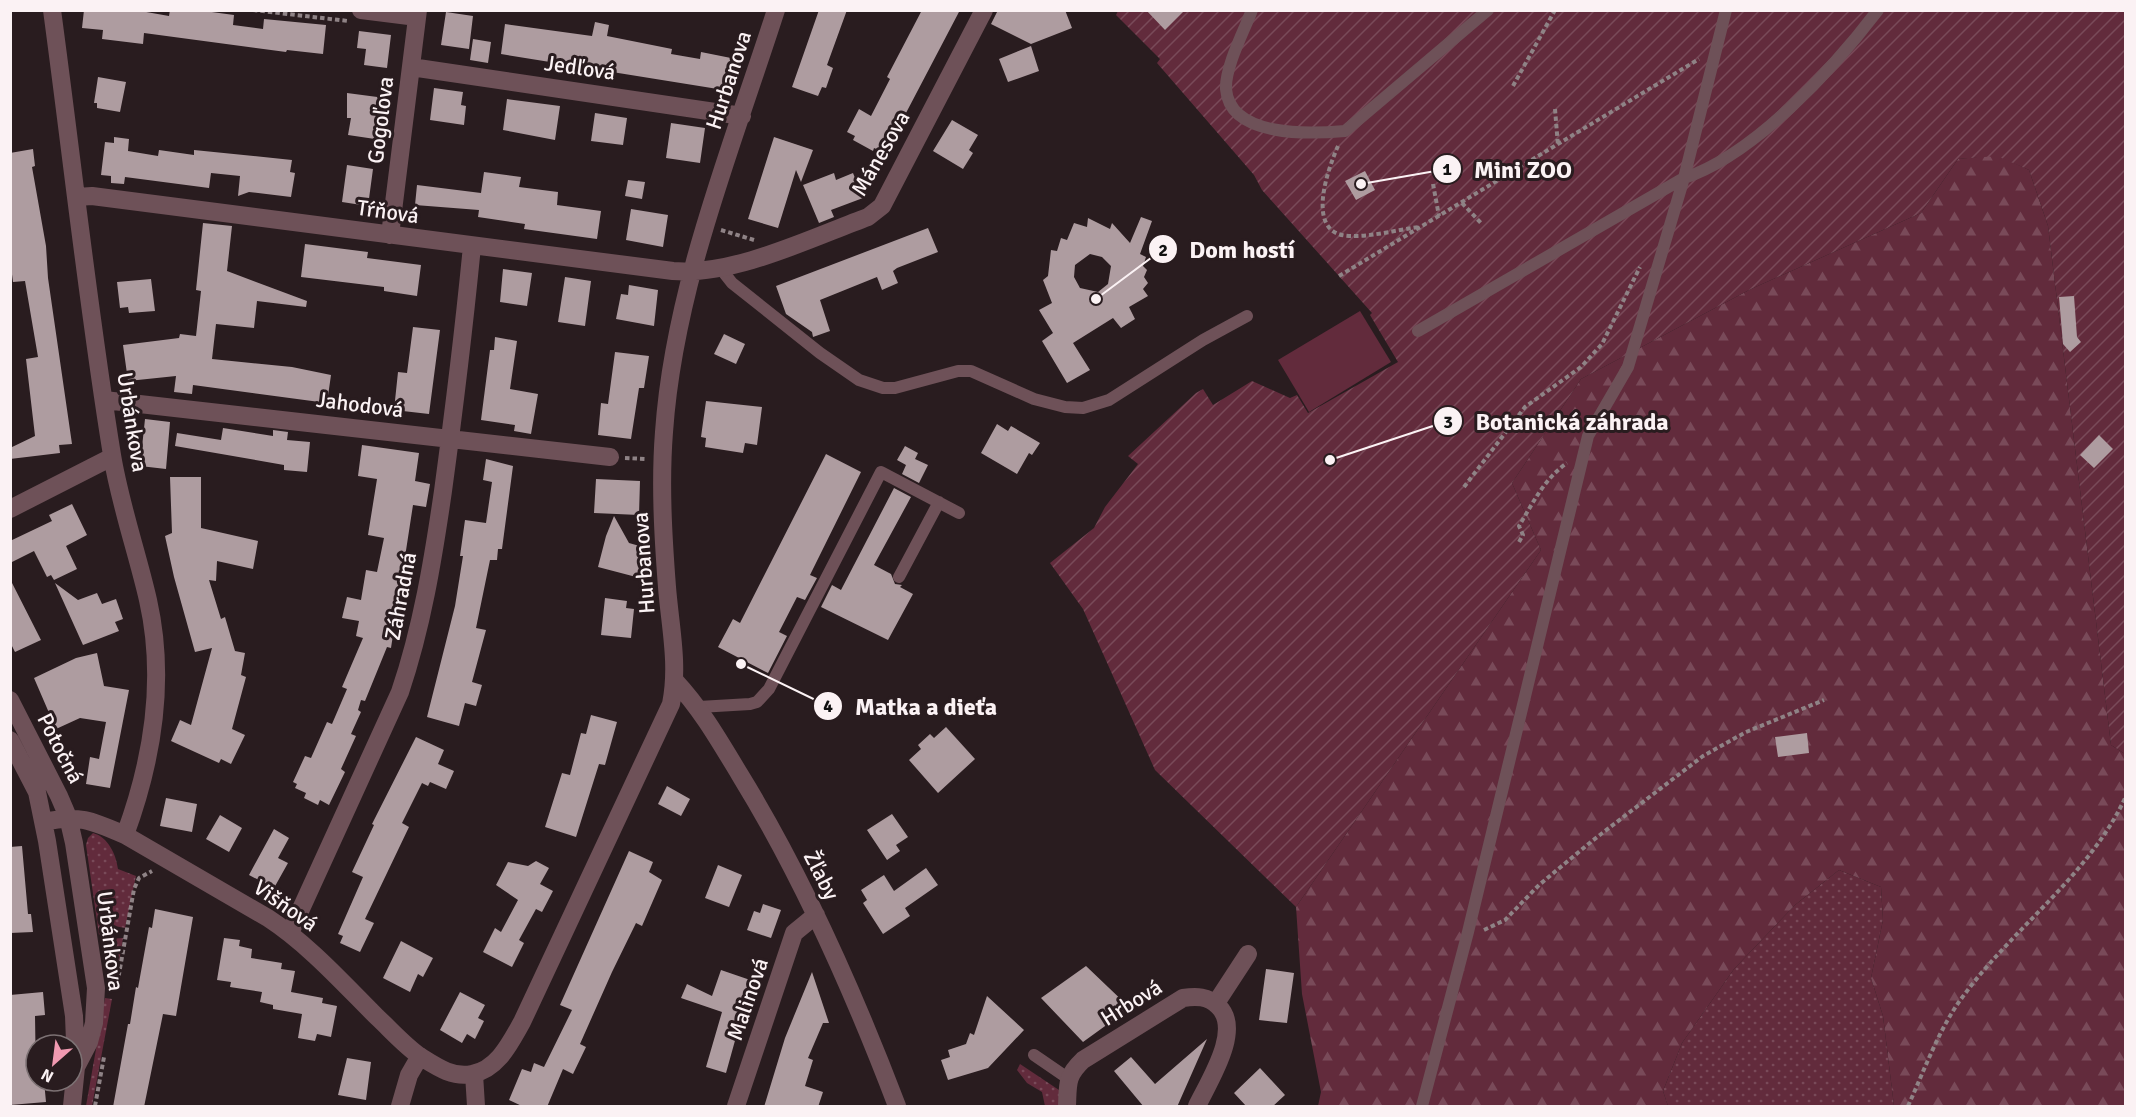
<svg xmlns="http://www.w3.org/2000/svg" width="2136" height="1117" font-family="Signika,sans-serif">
<defs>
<pattern id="grass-dots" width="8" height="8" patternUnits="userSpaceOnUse" patternTransform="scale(1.5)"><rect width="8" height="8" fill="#622b3c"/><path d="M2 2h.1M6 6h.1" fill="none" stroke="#794a59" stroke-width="1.8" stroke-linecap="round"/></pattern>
<pattern id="forest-firs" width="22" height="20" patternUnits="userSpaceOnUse" patternTransform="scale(1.5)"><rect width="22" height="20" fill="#622b3c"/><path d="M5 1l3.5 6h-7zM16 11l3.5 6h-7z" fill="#794a59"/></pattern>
<pattern id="garden-furrows" width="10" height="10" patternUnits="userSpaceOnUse" patternTransform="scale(1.5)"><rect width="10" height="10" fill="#622b3c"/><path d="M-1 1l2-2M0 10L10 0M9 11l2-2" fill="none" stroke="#794a59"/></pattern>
</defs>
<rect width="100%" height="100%" fill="#291c1f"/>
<path fill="url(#grass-dots)" d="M93,833C108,837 116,854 118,869L136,876L125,928L109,925L107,933L99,935L86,845L88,838Z
M1839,870L1881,887L1883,920L1871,978L1883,1016L1894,1106H1668L1663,1091L1682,1043L1734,969L1795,905Z
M123,938L114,990L107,989V968L101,944L109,939Z
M105,998L112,999L92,1106H86Z
M1020,1064L1059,1090L1061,1106H1045L1042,1092L1027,1083L1017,1070Z"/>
<path fill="url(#forest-firs)" d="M1997,155L2029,170L2048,226L2111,745L2125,754V1106H1894L1883,1016L1871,978L1883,920L1881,887L1839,870L1795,905L1734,969L1682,1043L1663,1091L1668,1106H1318L1321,1092L1302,994L1296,907L1541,550L1512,483L1581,379L1751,289L1921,213L1958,159Z"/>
<path fill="url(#garden-furrows)" d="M1118,11H2125V754L2111,745L2048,226L2029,170L1997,156L1958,159L1921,213L1751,289L1581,379L1512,483L1541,550L1296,907L1155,770L1083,609L1050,563L1094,528L1105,507L1138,464L1128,456L1196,393L1203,389L1213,405L1252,381L1290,398L1297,395L1308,413L1398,362L1370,315L1372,313L1262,190L1254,175L1157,63L1160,59L1116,15Z"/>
<path fill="#622b3c" d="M1360,311L1391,362L1309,412L1278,360Z"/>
<path fill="#ae9ca0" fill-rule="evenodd" d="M84,10H135L169,16L170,10H197L234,15L233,25L263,29L264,19L326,25L323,54L287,50L286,52L144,33L143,44L102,39L103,30L82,28Z
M819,10H847L827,65L833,68L826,88L822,87L818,96L792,87Z
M922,10H960L885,153L874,148L873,151L853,140L855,136L847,132L859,109L871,116L890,79L887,77Z
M998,10H1065L1072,28L1031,44L991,24Z
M1146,10H1185L1165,30Z
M446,12L473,16L469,49L441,45Z
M595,22L609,25L607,36L672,49L671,54L700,59L701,52L731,58L724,90L501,54L505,24L592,36Z
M359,31L391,35L387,68L364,65L366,49L357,48Z
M473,39L491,42L488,63L470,60Z
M1031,46L1039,71L1008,82L999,59Z
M98,77L126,82L120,112L97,108V103H94Z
M434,88L463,92L461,105L466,106L464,125L430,120Z
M347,93L385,98L382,121H377L375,139L348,135L351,118H347Z
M507,99L560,106L555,140L503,130Z
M595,113L627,118L623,145L591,141Z
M952,120L978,135L969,150L973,153L963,169L933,151Z
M671,123L705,128L700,163L666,158Z
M114,137L129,139L128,151L158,156L159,150L194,155V150L292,160L290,172L295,173L291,197L249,192L238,196L240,176L211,173L209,188L125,177L124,184L111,183V176L101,175L105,142L114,143Z
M774,137L813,150L801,182L796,170L778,228L748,219Z
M33,149L35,166L32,167L46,246L48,278L72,444L59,445L60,453L10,459V448L35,436L26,359L38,357L25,281L13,282L10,259V153Z
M347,165L373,169L368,206L342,202Z
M1365,171L1375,190L1356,200L1345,181Z
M484,172L521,177L519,187L558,192L557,205L601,211L597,239L524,229L525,224L478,217L479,210L415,205L417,185L481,193Z
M834,173L836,180L853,173L863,198L831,210L834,217L819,223L803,185Z
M628,180L645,182L642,199L625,196Z
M631,209L668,215L663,247L626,240Z
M1141,217L1152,221L1140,254L1146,257L1143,266L1147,270L1144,277L1148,283L1143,289L1148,296L1129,307L1135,319L1121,328L1113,318L1073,343L1090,370L1067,383L1042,341L1053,333L1039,310L1052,303L1043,280L1048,276L1051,250L1057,251L1061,238L1067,240L1074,223L1087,227L1088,218L1110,229L1112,223L1130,243ZM1090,254L1102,257L1111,266L1108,284L1098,292L1080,288L1074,277L1075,265Z
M203,223L232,226L227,271L307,301L306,307L257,301L254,328L216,324L212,359L292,367L331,375L327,403L193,385L192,394L174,392L176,376L128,381L123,345L179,338L180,334L196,336L201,291L196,290Z
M928,228L938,252L897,268L893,271L898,283L882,290L877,277L820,300L830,331L813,337L812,332L786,314L776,286Z
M305,244L368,252L367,258L421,265L417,296L384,291V287L301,277Z
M503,269L532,273L527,306L500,302Z
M565,277L591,281L585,326L558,322Z
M151,279L155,311L129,313L128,307L120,308L117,282Z
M629,285L658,290L654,326L616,319L621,294L628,295Z
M2074,296L2077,337L2081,342L2070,352L2063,344L2059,297Z
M413,327L440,330L429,414L394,410L398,372L407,373Z
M724,334L745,344L736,364L714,354Z
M495,337L517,341L510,389L538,394L531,434L514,431L515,425L481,420L490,350H494Z
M615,352L649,356L644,388H639L631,439L598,435L601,403L608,404Z
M706,401L762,407L757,445L745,443L743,453L705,447L706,438L701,437Z
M145,419L170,422L166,469L140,466Z
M997,424L1008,431L1011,426L1040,443L1032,455L1029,453L1017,474L981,453Z
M223,428L273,436V430L288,432L287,440L310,442L307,472L284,470V465L175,446L177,433L221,440Z
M2099,435L2113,449L2094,468L2080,455Z
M362,445L419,453L415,481L430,484L426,507L413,505L391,648L387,647L365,701L361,700L358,710L361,712L351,734L356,736L341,769L345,772L329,805L320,800L318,805L304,798L306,793L295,788L297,784L293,782L305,756L311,758L327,722L332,724L347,689L342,687L363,638L356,636L359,621L342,618L347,597L361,600L366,570L377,572L384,538L368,535L377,479L358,476Z
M905,446L918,453L915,459L928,465L919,483L902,474L906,465L897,460Z
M826,454L861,472L810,575L817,578L805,600L797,597L779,632L787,636L768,673L718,647L733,619L740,623Z
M486,459L513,466L502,549H498L497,560H490L476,628L486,630L472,682L482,685L476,706L465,703L459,726L427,717L455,606L463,556H460L465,520L486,523L492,482L483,480Z
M170,477H201V528L258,541L253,569L217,561L216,581L209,580L221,619L225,617L235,651L245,653L241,675L246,677L232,729L245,735L231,764L221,759L219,763L171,741L180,720L191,725L212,648L195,652L174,577L165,536L172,533Z
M596,479L640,481L639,515L594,513Z
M894,488L911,497L874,565L891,574L895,584L902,585L900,587L913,594L888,640L821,607L832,585L841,590Z
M72,504L87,535L66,546L77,569L54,580L51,575L47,577L34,551L10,563V541L52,521L49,515Z
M614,516L629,543L643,547L640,557L645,558L640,578L598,567L606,536Z
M10,579L41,640L15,652L10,642Z
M55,583L78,600L97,593L102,604L116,599L123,619L115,622L119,631L83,645Z
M605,598L627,601L626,608L634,609L631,638L601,635Z
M97,653L104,686L129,690L110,788L86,784L90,757L99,759L106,722L80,718L56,729L34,678L76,658Z
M591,715L617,722L605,765L599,764L576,837L545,827L562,773L570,775L581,733L586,734Z
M946,727L975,759L938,793L909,760L921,749L918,745L930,734L934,738Z
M1807,733L1809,753L1778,757L1775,737Z
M416,737L444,750L438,764L454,771L446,789L430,782L428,786L422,783L402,823L409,827L365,919L374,923L360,952L340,943L343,936L338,934L363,877L352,872L374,825L372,824Z
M667,786L690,799L681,816L658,804Z
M166,798L197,804L192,832L160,826Z
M892,814L908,837L896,845L900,851L887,860L867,830Z
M220,815L242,828L229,852L206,839Z
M274,829L289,838L278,858L288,863L274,888L249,875Z
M22,846L28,914H31L33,932L10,933V847Z
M629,851L653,862L649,872L662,880L642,926L636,923L612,972L580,1044L586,1047L573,1074L563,1069L547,1107H524L509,1100L522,1069L531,1072L534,1063L544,1067L572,1010L560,1005Z
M536,861L549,868L540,884L553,891L542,912L536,909L519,940L524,943L512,967L483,952L495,928L501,932L518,900L496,885L508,862L528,866Z
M718,865L742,875L729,907L705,898Z
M926,868L938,885L905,908L910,916L883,934L863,903L867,900L861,890L884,875L894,891Z
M763,904L781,910L771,938L747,930L754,911L760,913Z
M155,909L193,917L176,1016L163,1014L144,1107H113L128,1024H130L136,987L138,988L149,927L152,928Z
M224,938L240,940L239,946L252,949L251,958L282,963L281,969L295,971L291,992L323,998L322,1003L337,1006L331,1037L317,1034L315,1041L298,1038L302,1014L273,1009V1005L260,1002L262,992L230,987L231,982L217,980Z
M401,941L433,958L423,977L418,974L410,992L383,978Z
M1086,966L1130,1008L1083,1042L1041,998Z
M1266,969L1294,973L1287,1023L1259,1020Z
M721,970L756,982L746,1020L741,1019L726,1073L706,1067L722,1012L681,998L687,984L712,996Z
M812,972L829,1023H823L808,1058L813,1060L805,1086L823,1092L818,1107H764L785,1038Z
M43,992L45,1015L35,1016L36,1081H44L46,1102L10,1105V995Z
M460,992L485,1005L478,1018L484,1021L475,1039L467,1034L462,1043L440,1030Z
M987,996L1024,1030L988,1068L948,1080L941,1060L950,1057L948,1050L966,1044L970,1033L974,1035Z
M1207,1039L1177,1107H1144L1114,1071L1131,1057L1155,1084Z
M347,1058L371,1062L366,1100L338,1095Z
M1260,1068L1285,1095L1272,1107H1247L1234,1093Z"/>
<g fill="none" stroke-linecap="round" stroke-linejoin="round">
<path stroke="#8f8386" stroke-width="4" stroke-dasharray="4.5 3" stroke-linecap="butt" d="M253,10L348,21
M1513,86L1555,10
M1555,109L1558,146
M1338,146C1328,169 1304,234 1349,236C1371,237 1396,230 1419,227
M1433,184L1439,216
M1462,203L1481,223
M721,230L754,240
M1339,276L1699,59
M625,458L645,459
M1464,487L1525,407L1581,367L1602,344L1640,267
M1519,542L1523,535L1519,526C1533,503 1544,479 1567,463
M1484,930L1505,920L1539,885L1592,841L1703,756L1746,732L1824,700
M116,991L134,889L139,878L152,871
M95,1106L104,1057
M1908,1106C1925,1069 1939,1028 1964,995C2014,927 2090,875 2126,796"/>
<path stroke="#6e5158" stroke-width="12" d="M1252,10C1244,31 1225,67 1226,89C1230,138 1311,134 1345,131L1488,10
M1726,10L1684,178C1754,155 1833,69 1878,10
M721,269L732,283L820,353L859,380L883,388H895L958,371H971L1034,399L1065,407L1083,408L1109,400L1203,340L1247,316
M1418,331L1684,178L1628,367L1588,436L1468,932L1422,1106
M899,577L939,502
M699,707L750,704L757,702L769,689L881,472L959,513
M1034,1055L1069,1079"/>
<path stroke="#6e5158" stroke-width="18" d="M52,10C72,158 88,308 112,455C120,504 137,552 148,600C166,680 153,759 125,835
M361,10L417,17
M411,67L742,116
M77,197L92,196L673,271C734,276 811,238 868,217L882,206L984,10
M390,235L418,10
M104,400L610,457
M10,509L112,457
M675,681C702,710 720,742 740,775C804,879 854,993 897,1106
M10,700L59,796L68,817L74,843L96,988L94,1023L89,1042L76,1067
M10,740L37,792L47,841L74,1016L76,1067L72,1106
M44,822C78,814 93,821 125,835L268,918C308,944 343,983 377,1017C391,1030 405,1046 421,1057C437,1067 453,1078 472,1074C498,1069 510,1043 522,1022L671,704C679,665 670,626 667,587C663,535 660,483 664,432C674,288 732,147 776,10
M290,933L400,692C422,627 433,560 443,491C454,410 464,328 472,246
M1216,1003L1248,954
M474,1074L476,1106
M400,1106L409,1075L420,1056
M736,1106L794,933L816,915
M1067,1106C1068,1084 1066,1076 1083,1060L1183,998C1196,996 1208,996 1218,1006C1243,1029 1209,1081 1197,1106"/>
</g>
<g text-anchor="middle" stroke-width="6" stroke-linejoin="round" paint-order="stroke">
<g font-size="22" fill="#fbf2f4" stroke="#291c1f">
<text transform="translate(580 67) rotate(8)" y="8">Jedľová</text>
<text transform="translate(728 80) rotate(-72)" y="8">Hurbanova</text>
<text transform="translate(380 120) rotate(-83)" y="8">Gogoľova</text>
<text transform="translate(880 153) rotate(-60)" y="8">Mánesova</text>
<text transform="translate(388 211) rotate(8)" y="8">Tŕňová</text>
<text transform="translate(360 404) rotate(7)" y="8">Jahodová</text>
<text transform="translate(133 422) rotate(81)" y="8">Urbánkova</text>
<text transform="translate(643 563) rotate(-94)" y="8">Hurbanova</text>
<text transform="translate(400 596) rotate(-79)" y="8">Záhradná</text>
<text transform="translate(61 748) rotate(63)" y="8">Potočná</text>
<text transform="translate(822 875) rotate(63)" y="8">Žľaby</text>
<text transform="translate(286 905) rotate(35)" y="8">Višňová</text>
<text transform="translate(111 941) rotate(83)" y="8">Urbánkova</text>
<text transform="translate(747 999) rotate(-71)" y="8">Malinová</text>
<text transform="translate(1131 1002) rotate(-32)" y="8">Hrbová</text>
</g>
</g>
<path fill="none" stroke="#fbf2f4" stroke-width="2" d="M1361 184L1447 169M1096 299L1163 249M1330 460L1448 421M741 664L828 706"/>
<g fill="#fbf2f4" stroke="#291c1f" stroke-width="2">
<circle cx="1361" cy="184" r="6"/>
<circle cx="1096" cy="299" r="6"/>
<circle cx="1330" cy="460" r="6"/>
<circle cx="741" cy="664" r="6"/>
<circle cx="1447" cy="169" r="15"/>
<circle cx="1163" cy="249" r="15"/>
<circle cx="1448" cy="421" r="15"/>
<circle cx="828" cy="706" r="15"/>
</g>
<g font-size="18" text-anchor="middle" font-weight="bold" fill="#111">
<text x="1447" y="175">1</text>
<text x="1163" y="256">2</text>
<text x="1448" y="428">3</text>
<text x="828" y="712">4</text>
</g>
<g font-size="24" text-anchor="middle" font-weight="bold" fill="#fbf2f4" stroke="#291c1f" stroke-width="6" stroke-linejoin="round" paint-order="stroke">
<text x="1523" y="178">Mini ZOO</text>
<text x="1242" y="258">Dom hostí</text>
<text x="1572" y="430">Botanická záhrada</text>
<text x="926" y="715">Matka a dieťa</text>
</g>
<rect width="2136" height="1117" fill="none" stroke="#fbf2f4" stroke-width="24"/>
<g transform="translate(54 1063) rotate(208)"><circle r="28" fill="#291c1f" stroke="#7d7274" stroke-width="1.5"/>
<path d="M0-4.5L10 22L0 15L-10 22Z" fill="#f19ab1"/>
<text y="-9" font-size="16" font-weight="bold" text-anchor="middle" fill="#fbf2f4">N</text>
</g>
</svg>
